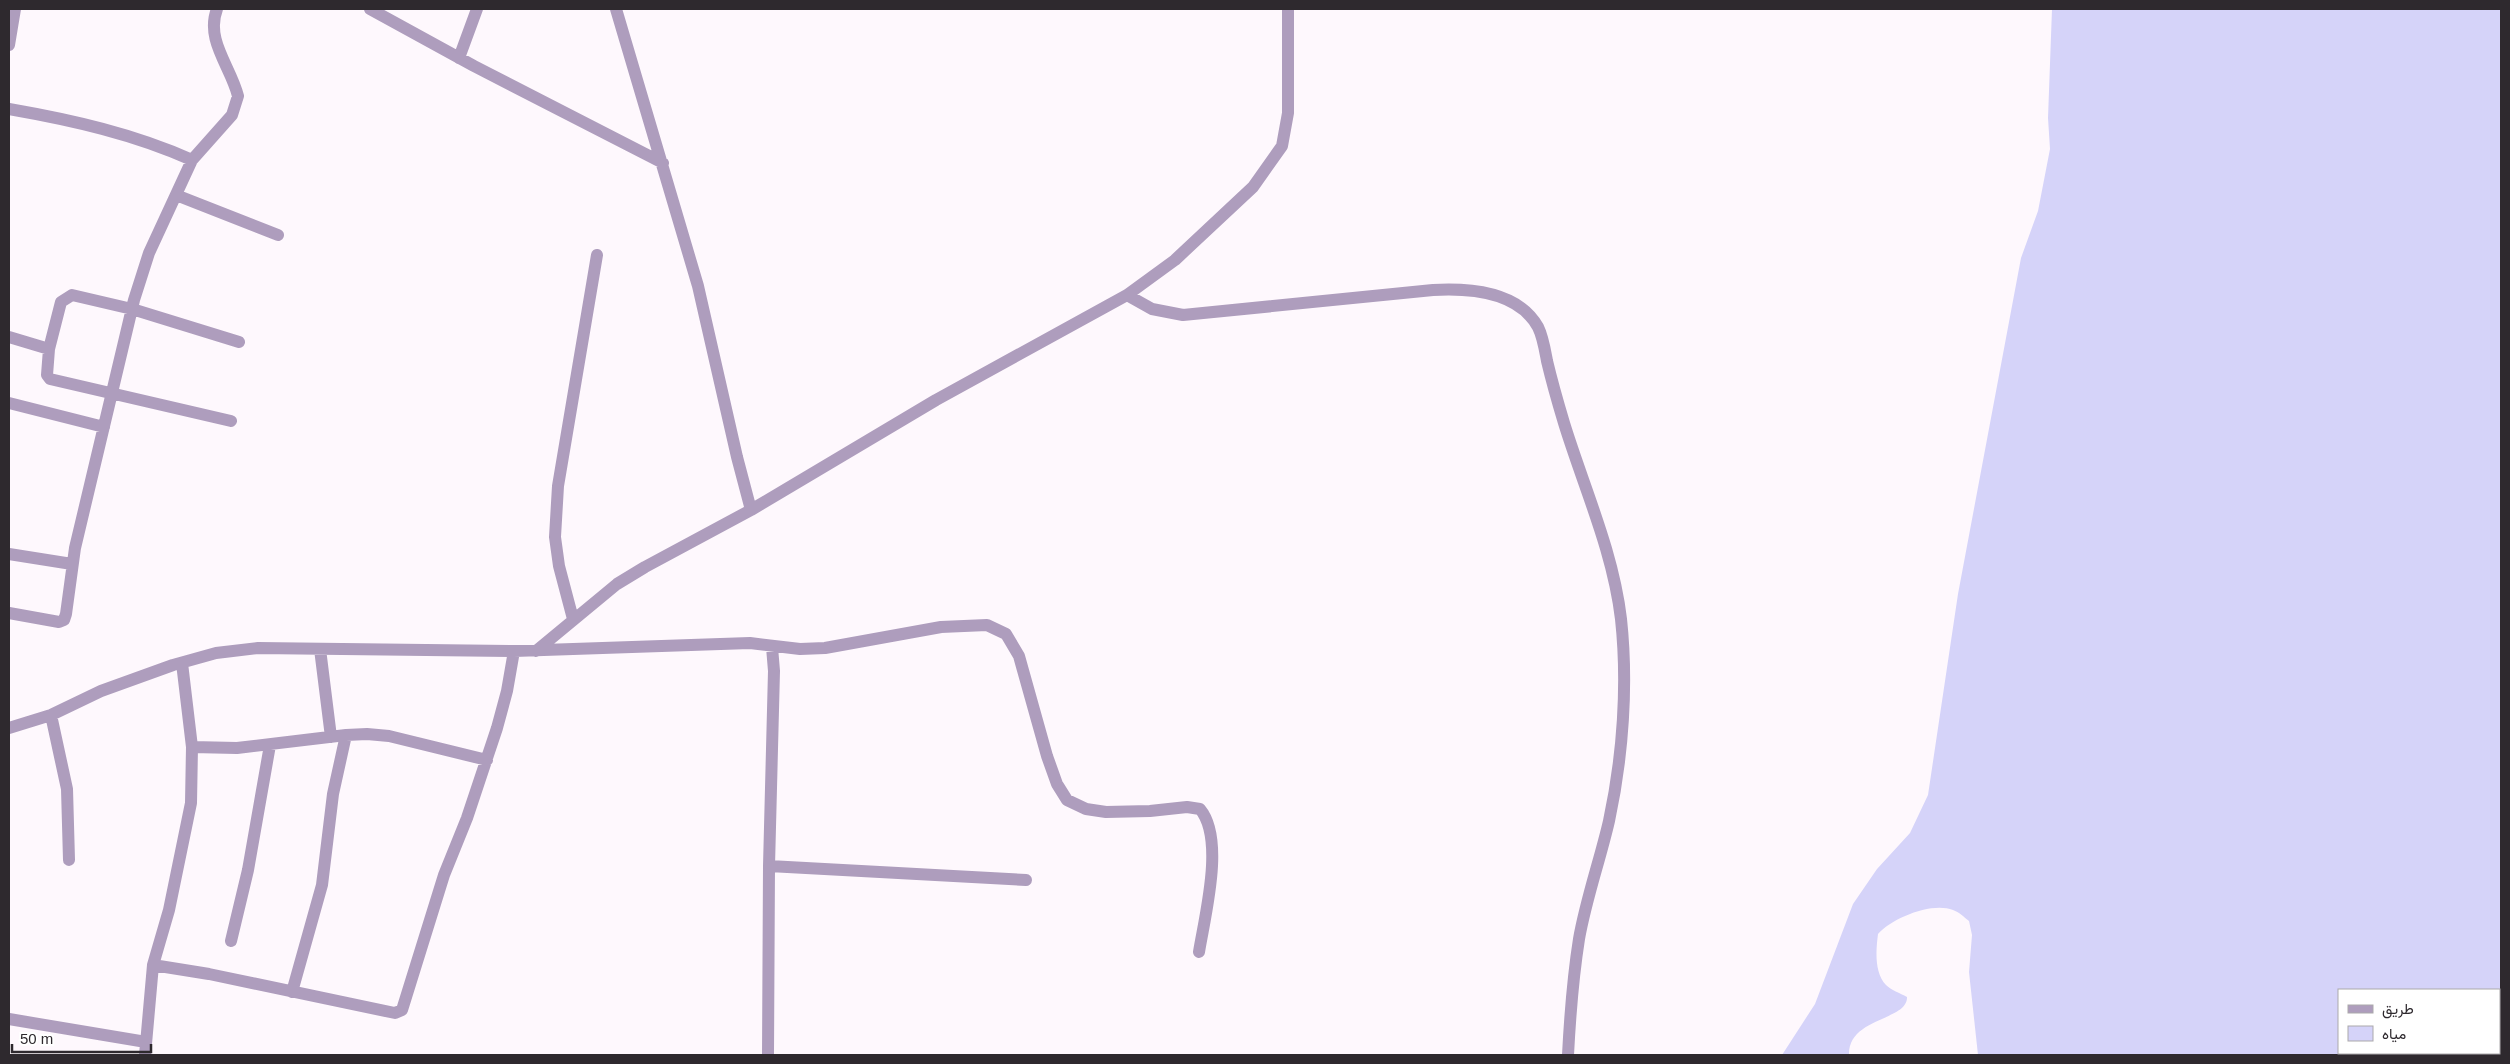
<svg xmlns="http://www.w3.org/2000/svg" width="2510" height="1064" font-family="Arial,Vazirmatn,sans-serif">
<rect width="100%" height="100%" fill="#fef8fd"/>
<path fill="#d5d3f9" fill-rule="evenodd" d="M2052,9H2501V1055H1978L1969,972L1972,935L1969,921C1964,917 1959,912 1953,910C1931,902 1893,918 1878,934C1876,950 1874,972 1886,985C1891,990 1900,993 1907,997C1908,1021 1848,1017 1849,1055H1782L1815,1004L1853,904L1877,869L1910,833L1928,795L1958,594L2021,258L2038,211L2050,149L2048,118ZM2339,990H2499V1053H2339Z"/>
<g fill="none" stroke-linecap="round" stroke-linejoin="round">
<path stroke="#ae9dbd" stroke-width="12" d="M370,9L474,66L663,163
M616,9L698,286L737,457L751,510
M9,45L15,9
M459,58L477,9
M9,109C72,120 134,134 192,160L149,253L134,300L75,548L66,614L64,620L59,622L9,613
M192,160L232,115L238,96C231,67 205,40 217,9
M176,195L278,235
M1127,295L1152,309L1183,315L1433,290C1469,288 1518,291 1538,327C1543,337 1545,350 1547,361C1552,382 1558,403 1564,423C1584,488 1613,551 1621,619C1628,684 1623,756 1609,821C1600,860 1586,899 1579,939C1573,977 1570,1016 1568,1055
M9,337L49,349
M9,403L104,427
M231,421L50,379L47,375L49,349L61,302L72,295L132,309L239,342
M9,554L72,564
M573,619L559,566L555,537L558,486L597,255
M320,649L331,737
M536,651L617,584L645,567L751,510L936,400L1127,295L1175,260L1253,187L1282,146L1288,113V9
M51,715L67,789L69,860
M9,728L51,715L101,691L173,665L216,653L258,648L514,651L750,643L800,649L825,648L941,627L987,625L1006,634L1019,656L1047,756L1057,784L1067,800L1086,809L1106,812L1150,811L1187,807L1200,809C1225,839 1205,915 1199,952
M192,747L237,748L346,735L367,734L389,736L487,760
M769,866L1026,880
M231,941L248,870L270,745
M153,965L209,974L395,1013L402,1010L444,875L467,818L497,728L507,691L514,651
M292,992L322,885L333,794L346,735
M9,1019L146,1042
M145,1055L153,965L169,910L191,803L192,747L182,663
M768,1055L769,866L774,671L772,647"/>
</g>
<rect width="2510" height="1064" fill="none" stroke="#2e292e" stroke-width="20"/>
<rect x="2338" y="989" width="162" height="65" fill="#ffffff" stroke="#aba9ab"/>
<rect x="2348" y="1005" width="25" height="8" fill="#ae9dbd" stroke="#aba9ab"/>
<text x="2382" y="1014" font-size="15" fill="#2e292e">طريق</text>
<rect x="2348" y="1026" width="25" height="15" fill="#d5d3f9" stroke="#aba9ab"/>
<text x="2382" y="1039" font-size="15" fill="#2e292e">مياه</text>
<path d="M12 1044v8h139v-8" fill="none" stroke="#2e292e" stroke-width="2.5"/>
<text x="20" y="1044" font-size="15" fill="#2e292e" stroke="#ffffff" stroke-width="4" paint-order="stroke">50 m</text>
</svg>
